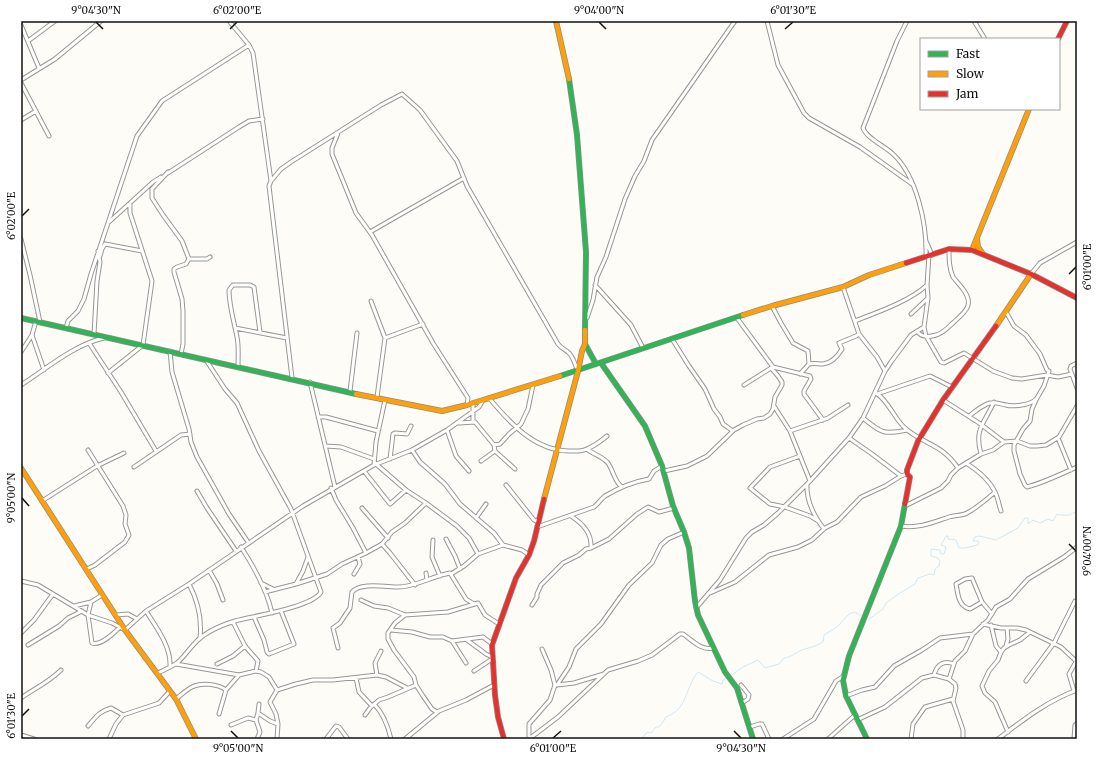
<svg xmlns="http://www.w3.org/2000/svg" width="1098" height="760" font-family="Merriweather,serif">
<rect width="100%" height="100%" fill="#fdfcf7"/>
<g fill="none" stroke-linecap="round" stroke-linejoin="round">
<path stroke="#cde8f7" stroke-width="1" d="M869,619L879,612L883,609L886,603L900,593L915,584L918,578L930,574L934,575L935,569L939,566L940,561L938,558L931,556V549L940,550L941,554H944L946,547L941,545L946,536H948V539L956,540L959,548H965L978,545L979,542L978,541H973L975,537L979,536L996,540L1018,528L1025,518H1028V524L1033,520L1040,523L1048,519L1053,521L1057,514C1065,517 1071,515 1077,511
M732,675L743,667L758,660L765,668L779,664L784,658C792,657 795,653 802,650C810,647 815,647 823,642L824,635L837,627L849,614L854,612L862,616
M642,739L645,734L648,732L651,733L656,727H659L663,722L666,717C689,708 684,689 698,672L713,681L722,684L723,680L727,678"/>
<defs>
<path id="street" d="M229,21L249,45L253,53L271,181L269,186L292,378
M767,21L778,65L804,113L809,118L860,147L912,184
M907,21L897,41L863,128C867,139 885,146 893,154C917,176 927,225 926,256
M974,21L985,39
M21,25L39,68
M28,41L55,21
M21,80L55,59L101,21
M21,83L49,136
M21,120L36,111
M338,133L332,148V154L356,213L372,235L433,343L468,398L467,405
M168,172L152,189V198L163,215L182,241L189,259L186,264L177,267L174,269V272L182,299L183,311V344L181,354
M168,173L239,127L249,121L263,119
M271,181L281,169L291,162L381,105L402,94L420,110L457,161L467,186L558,344C562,349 565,349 569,353C573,357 575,364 577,369
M108,223L153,182L161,177
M370,232L464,178
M21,239L30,275L40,322
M926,241L932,255
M929,255L927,285L928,298L924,327L926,336L941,362L944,363L964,353L993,371L1012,378L1022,379L1047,375L1058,377L1072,374
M100,256L102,249L105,244L142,251
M189,259H207L210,257
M1031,274L1040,263L1077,242
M595,285L631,325L643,348
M843,287L859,334L877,357L885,371
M371,301L385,338
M772,306L781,323L793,343L808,351L809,364L800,374
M1006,312L1014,326L1026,335L1040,354L1047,370L1049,371L1044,386L1037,398L1032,409L1030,421L1023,429L1014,445V451L1020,474L1025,485L1027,487C1043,483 1061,474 1077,467
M911,314L928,298
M587,318L593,300L597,277L606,257L625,199L635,176L644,161L652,140L735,21
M737,318L773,367L810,376L811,379L804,391V394L823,420
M36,321L32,335L44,370
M855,321C878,312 910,301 927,285
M66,328L68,321L78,311L84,299L91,274L137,136L162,101L249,45
M235,328L287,338
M917,331C922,338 929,337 936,335C944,333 948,327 954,322C965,312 975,305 963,289C960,285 956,281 953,277C949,268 949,259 949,249
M94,334L97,281L100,262L98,251
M672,339L689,366L705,389L714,409L720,417L723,424L733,431
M89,343L121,392L156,451
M170,351L172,372L189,429L191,442L197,457L229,514L248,542
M21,352L32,335
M1077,363L1071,366L1070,369L1077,388
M809,364C814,363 818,364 823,364C831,363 838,356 842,349L839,343L856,336L859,334
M238,366C238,356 239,346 237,337C234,321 229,306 229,290L233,285H250L254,287L260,332
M108,373L143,345L152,281L130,213V203
M310,382L335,487
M21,385C46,369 75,344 104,338
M744,385L771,368
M350,391L357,333
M876,393C889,401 894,419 906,429C925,445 942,444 958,468
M877,394L930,376L952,387
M377,397L385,338L423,324
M489,398C510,423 534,450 568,451C574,451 581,452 587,449C594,446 601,441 607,436
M943,400L979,423L1004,442
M774,406L790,431L810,481
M969,416C976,411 982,405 990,403C996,402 1000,404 1006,405C1013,407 1031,405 1036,399
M318,417H326L378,431
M863,418C881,433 884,435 907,430
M473,422V404
M459,423L475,422L494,445L495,451L515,469
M447,430L456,456L469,471
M790,431L828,418L848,405
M849,438L872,454L901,476
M1058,438L1071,470
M494,445L500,444L509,434L521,424L528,409L533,385
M326,446L341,447L374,459
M587,449C594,455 602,456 608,463C613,470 615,483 622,487
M412,450L420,462L445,484L460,504L494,533L503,545L522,550L529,555
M981,454C974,429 984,424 994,402
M800,456L770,467L750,488L770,504L785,507L810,516L818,521
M390,459L393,434L395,433L407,434L411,426
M481,461L495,451
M966,463C977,470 990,481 995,492C998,498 999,505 1001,511
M376,464L406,490L426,503L457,526L469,538L478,554
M374,465L376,442L385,400
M134,467L181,435L190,434
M364,471L390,504L406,490
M664,471L687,466L707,456L734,430L743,425L757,419L764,418L770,414L773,409L775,397L782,385V382L778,376L771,368
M807,484C806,501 814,516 824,529
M506,485L534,520L536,521L539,520
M331,488L336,500L353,528L366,553
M197,491L207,508L236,551
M42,501L97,466L124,453
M905,506L941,488L948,481L951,475L958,468L981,454L993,450L1004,442L1017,441L1030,446H1037L1046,445L1059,437L1077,406
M362,508L388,538
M571,516C583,524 592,533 591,548
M476,518L486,504
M901,526C918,529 934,522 949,517C955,515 962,516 967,513C978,507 986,500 995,492
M537,527L594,507C598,504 601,499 605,496C620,487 632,482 649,479L654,471L662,466
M446,539L455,556L460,569
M433,540L432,557L440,576
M382,544L390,553L415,585
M241,547C254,567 267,590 272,613
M87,569L95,565L125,542L129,535L125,524L126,515L123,506L88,450
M209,570L217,584L223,600
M426,573L427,580
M354,574L360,564L358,557
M451,574L464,566L478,554L503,545
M21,581L38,585L88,615L112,623L125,630L146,611L189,584L303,506L374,465L412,450L447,430L479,407L483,400
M261,583L273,589
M189,584C198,601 202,619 200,638
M296,584L303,571L308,557
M265,592L296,584L327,574L342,564L366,553L382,544L392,532L405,523L426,503
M710,593L735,582L769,555L798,547L812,540L825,528L837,522L861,497L885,486L901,476L907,474
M361,600L374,606L388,608L405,615L448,612L478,603L485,615L499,624
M91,602L88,615L92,643C101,646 114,633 120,627
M982,602L970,609C958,606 958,594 956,584L965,579L972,578L982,602L992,614
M532,605L537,597V594L541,585L563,563L579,555L586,549L591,548L609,539L637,514L648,507L659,512L674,508
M74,606L91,602L102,595
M696,608L720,580L746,538L752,532L764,525L778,513L810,481L849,438L863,418L885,371L891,362L911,335L924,327
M146,611C156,627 171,646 170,666
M116,615L128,614L137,619
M405,615L395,623L388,633V639L394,650L414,677L416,685L423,696L432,709L437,712
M254,617L264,640L267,652L269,654L294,644L281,611
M233,622L245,646L258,661L256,671
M983,624L1001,628H1017L1026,630L1061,647L1076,661
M991,625L996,646L1001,652
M391,630L412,632L430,637H443L452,641L483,637L492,644
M21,633L34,620L53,594
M467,640L486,654L492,657
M452,641L466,663
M28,645L59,626L68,618L82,611
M1006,646L1008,639L1007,628
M338,648L333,628L340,623L350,608L352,592C360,582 386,587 398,587C416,587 432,576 450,573L466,599L474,604
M176,664L239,675L256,671L261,672L269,677L277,690
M217,664L233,656L245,646
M474,671L492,659
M158,673C164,670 171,667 177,663C184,657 189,649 195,643C205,632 222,625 235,621C253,616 313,607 321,592L291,509L259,451L237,403L225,389L206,360
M377,675L375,663L381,651
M934,675C937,664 944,660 954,664
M356,678L359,692L372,706
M949,679L955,661L965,651L973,634L988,620L996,607L1010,599L1028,579L1064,557L1077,547
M1026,681L1054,643L1075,601
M557,685L569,667L576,649L601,624L629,585L652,563L661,545L668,539L684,532
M557,685L574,683L604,674
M741,685L749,695L748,699L742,703
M1074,691L1069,674L1077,660
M846,696L862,690L875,687L894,666L922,650L940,638L973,634
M21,698C35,688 48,683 61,670
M176,699C181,695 186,690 192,687C201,682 218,684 226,690
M374,704C384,714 388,726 391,739
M258,713L270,721L278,724L277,739
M219,714L226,690L239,675
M365,715L370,708L379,700L388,697L416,685
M256,720L260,732L257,739
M857,720L885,707L922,678L934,675L949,679L955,684L956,688L953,701L963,730V739
M278,724L276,714L270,702L277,690L296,684L313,680H333L377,675L386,677L407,688
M231,725L248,718L256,720L258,713L259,704
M88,726C96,717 98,712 111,708L123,715
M750,727L759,724H762L769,739
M1008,732L995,702L985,693L982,686L989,671L998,660L1001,652L1004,648L1009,645L1020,640L1030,632
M21,735L34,739
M109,739L116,724L123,715L159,703L170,691
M326,739L336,726L339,727L348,739
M405,739L439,711L466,700L494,685
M529,739L558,717L608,670L638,661L652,655L680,634H683C692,640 701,651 713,648
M529,739V724L550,700L555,685L551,670L542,649
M783,739L814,719L836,681L844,676
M828,739L855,715
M911,739L913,724L925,707L953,699
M998,739C1023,720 1047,701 1077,690
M1074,739L1075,725L1077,724"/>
<path id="fast" d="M569,79L577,135L586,252L585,330
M21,318L356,394
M585,344L596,364
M601,363L645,426L662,466L673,506L684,532L689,548L695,601L698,615L725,672L737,688L753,739
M560,376L743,315
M867,739L846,696L843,680L849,656L901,526L905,504"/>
<path id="slow" d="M556,21L569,79
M977,239L978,247L983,254
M972,250L1029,109
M743,315L772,306L843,287L869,275L906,263
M996,326L1031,274
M356,394L442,411L467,405L560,376
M21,468L125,630L176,699L196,739
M544,499L578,371L582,351L585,344V330"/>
<path id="jam" d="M1058,39L1067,21
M906,263L949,249L972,250L1031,274L1077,298
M905,504L910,477L907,474V470L918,441L943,400L996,326
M504,739L498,717L495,695L492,645L516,578L529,555L534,541L544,499"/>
</defs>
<use href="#street" stroke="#979795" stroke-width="5"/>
<use href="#fast" stroke="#8e8d8b" stroke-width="6"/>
<use href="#slow" stroke="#8e8d8b" stroke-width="6"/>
<use href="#jam" stroke="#8e8d8b" stroke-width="6"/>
<use href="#street" stroke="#fffffe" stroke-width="3"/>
<use href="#fast" stroke="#30b455" stroke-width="4.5"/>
<use href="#slow" stroke="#ff9f0a" stroke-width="4.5"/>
<use href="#jam" stroke="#e5322d" stroke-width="4.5"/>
</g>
<path fill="none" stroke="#111" stroke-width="1.5" d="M96,22L103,29M599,22L606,29M230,29L237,22M785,29L793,22M22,216L29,209M1069,274L1076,267M22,498L29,506M1069,544L1076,551M22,716L29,709M231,731L238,738M734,731L741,738M553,738L561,731"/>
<rect width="1098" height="760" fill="none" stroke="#ffffff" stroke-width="44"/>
<rect x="920" y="38" width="140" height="72" fill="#ffffff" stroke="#a0a0a0"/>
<rect x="928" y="51" width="20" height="6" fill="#30b455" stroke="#a0a0a0"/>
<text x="956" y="58" font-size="12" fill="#111111">Fast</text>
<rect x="928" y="71" width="20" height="6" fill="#ff9f0a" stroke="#a0a0a0"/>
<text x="956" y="78" font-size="12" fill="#111111">Slow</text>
<rect x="928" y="91" width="20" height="6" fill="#e5322d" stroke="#a0a0a0"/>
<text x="956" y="98" font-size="12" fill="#111111">Jam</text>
<rect x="22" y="22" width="1054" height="716" fill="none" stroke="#111" stroke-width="1.5"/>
<g font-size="10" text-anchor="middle" fill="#111">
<text x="96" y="14">9°04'30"N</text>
<text x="237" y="14">6°02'00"E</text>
<text x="599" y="14">9°04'00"N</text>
<text x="793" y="14">6°01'30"E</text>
<text transform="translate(11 216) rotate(-90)" y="4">6°02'00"E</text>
<text transform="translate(1087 267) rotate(-90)" y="4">6°01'00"E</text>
<text transform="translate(11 498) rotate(-90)" y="4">9°05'00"N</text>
<text transform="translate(1087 551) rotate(-90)" y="4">9°04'00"N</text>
<text transform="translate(11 716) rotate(-90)" y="4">6°01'30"E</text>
<text x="238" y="752">9°05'00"N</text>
<text x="553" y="752">6°01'00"E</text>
<text x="741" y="752">9°04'30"N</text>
</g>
</svg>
